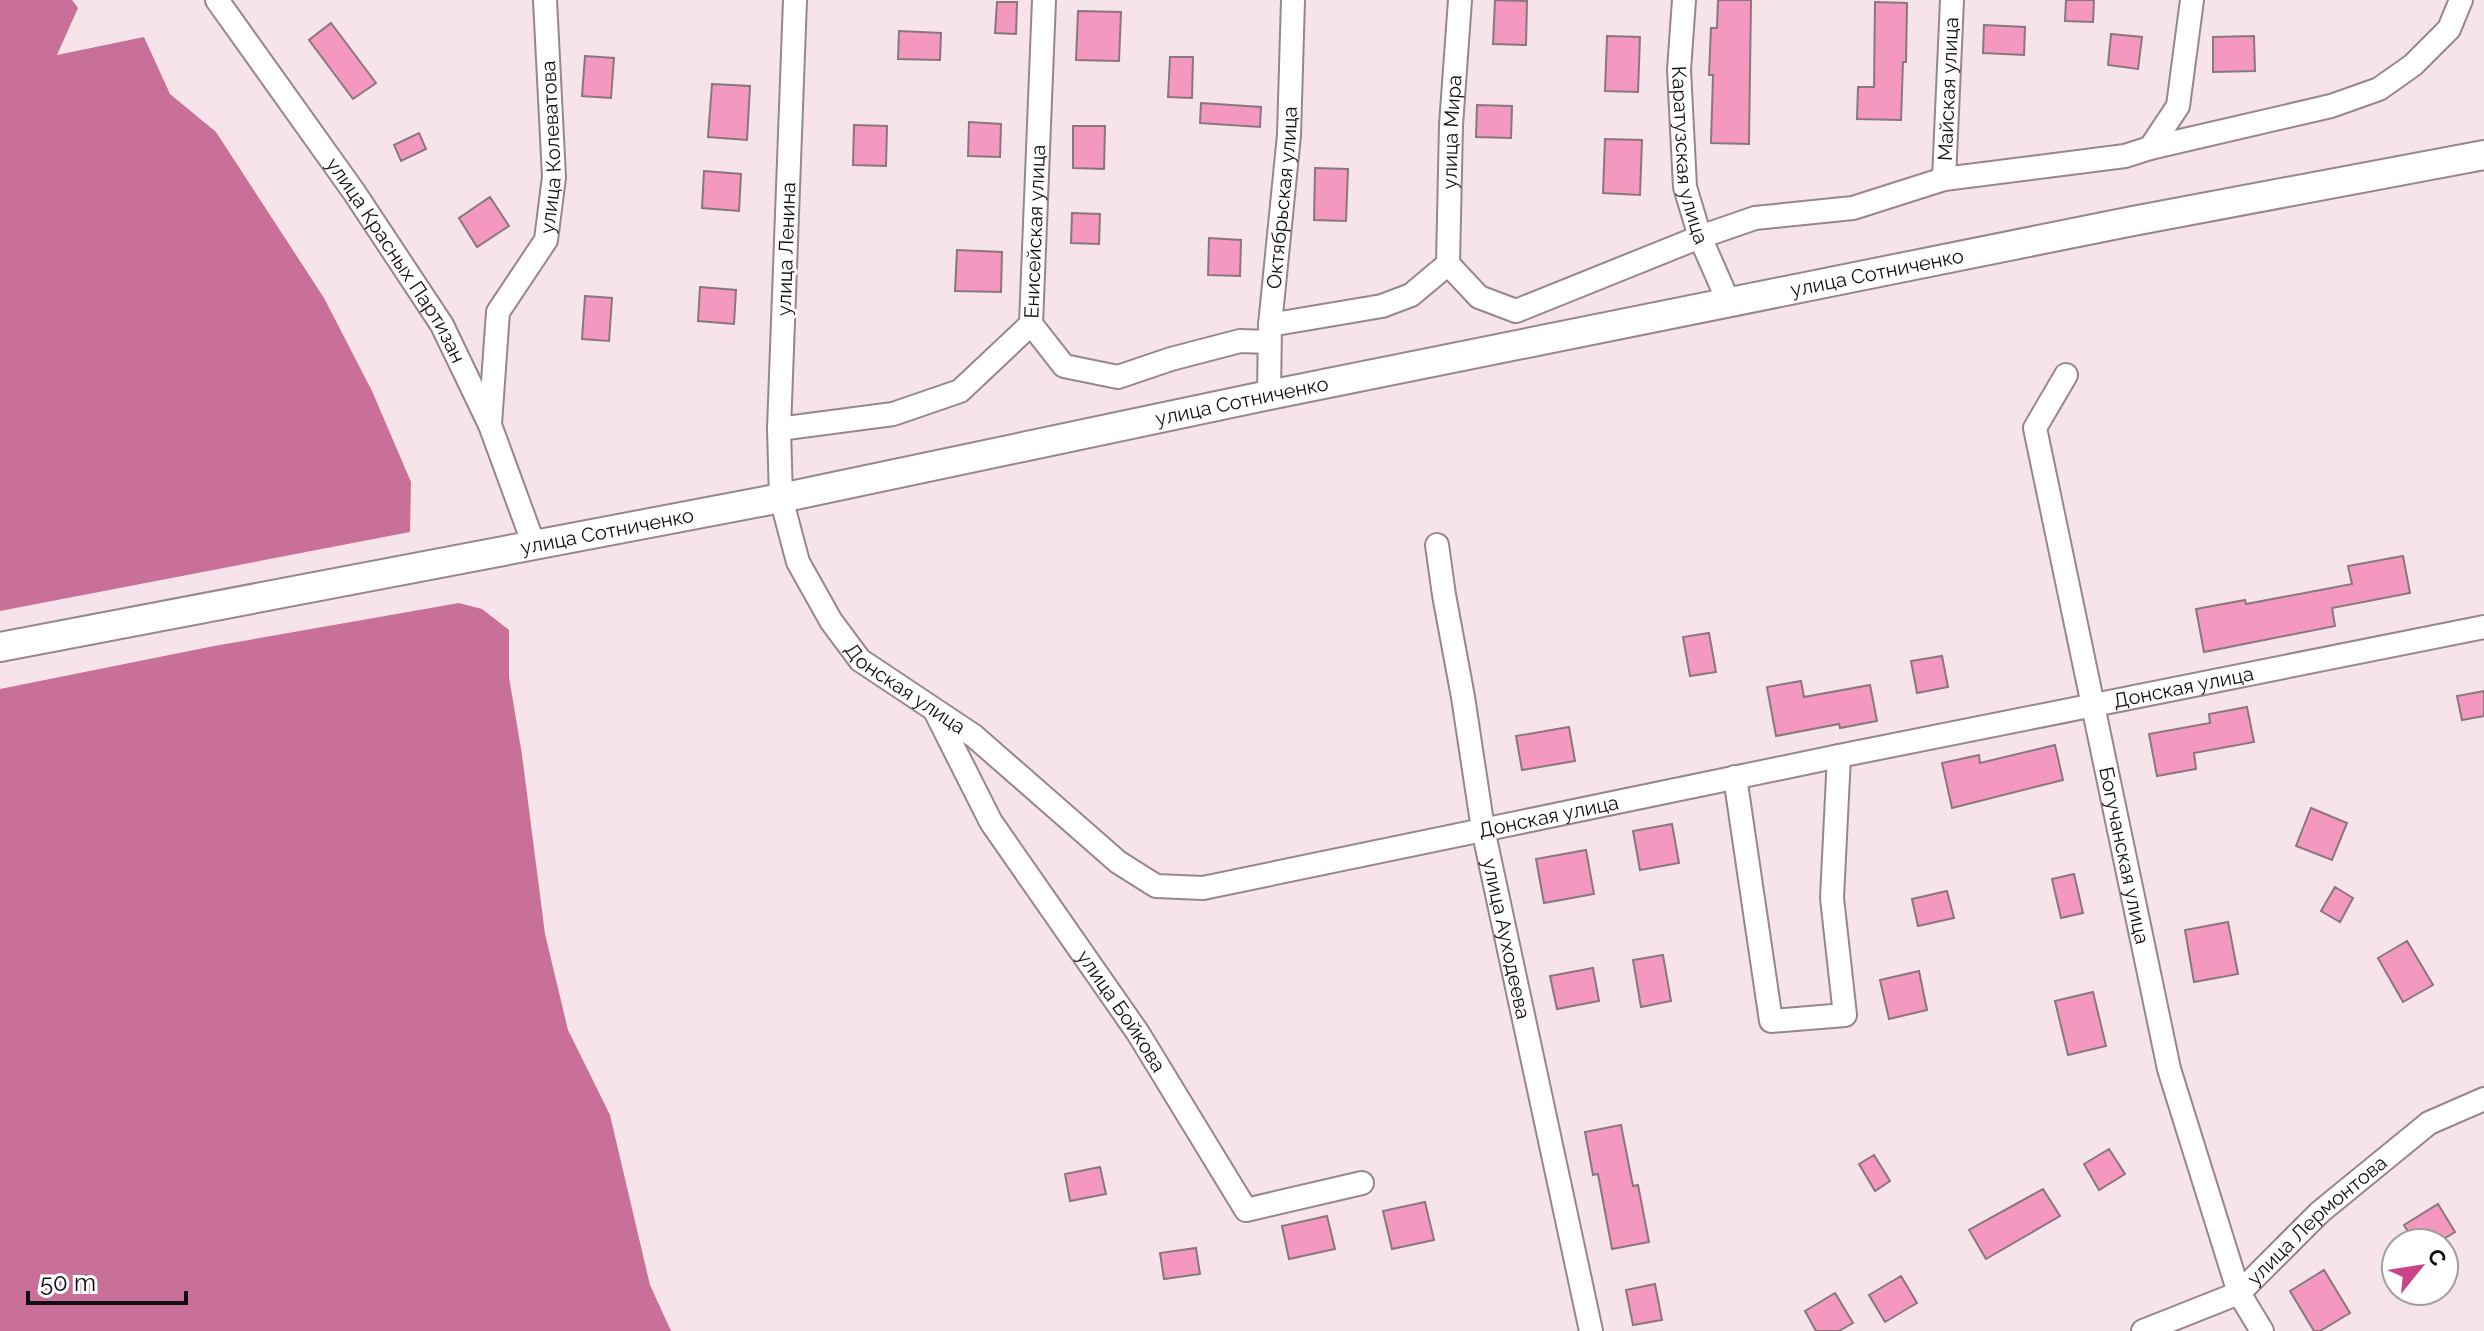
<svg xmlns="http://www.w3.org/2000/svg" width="2484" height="1331" font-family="Raleway,sans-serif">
<rect width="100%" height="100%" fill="#f7e3ea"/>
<path fill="#c87097" d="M0,0H72L78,8L57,55L144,37L170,94L216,132L324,298L372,391L411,482L410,532L0,611Z
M459,603L482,609L509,630V677L522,755L545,934L568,1030L610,1115L650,1285L671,1331H0V689L214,646Z"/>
<path fill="#f498c0" stroke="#89777e" stroke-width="2" d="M1495,0L1527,1L1526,45L1493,44Z
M1718,0H1751L1749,144L1711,143L1713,75H1709L1711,28H1717Z
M2066,0H2094L2093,22L2065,21Z
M997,2H1017L1016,34L995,33Z
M1875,2L1907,3L1906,62H1903L1901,120L1857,119L1858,87H1874Z
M1078,11L1121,12L1119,61L1076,60Z
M331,23L376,83L353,99L309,40Z
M1984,25L2025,27L2024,55L1983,53Z
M899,31L941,33L940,60L898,59Z
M2111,34L2142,37L2138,69L2108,65Z
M1607,36L1640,37L1638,92L1605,91Z
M2254,36L2255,71L2213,72V37Z
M585,56L614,58L611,98L582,96Z
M1170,57H1193L1192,98L1168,97Z
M712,84L750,86L747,140L708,137Z
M1201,103L1261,107L1260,127L1200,123Z
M1477,105L1512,106L1511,138L1476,137Z
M969,122L1001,124L1000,157L968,156Z
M854,125L887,126L886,166L853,165Z
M1073,126H1105L1104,169L1073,168Z
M419,133L426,149L401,161L394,145Z
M1605,139L1642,140L1640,195L1603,193Z
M1315,168L1348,169L1346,221L1314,220Z
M704,171L741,174L739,211L702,208Z
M490,197L509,226L477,247L459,218Z
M1072,213L1100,214L1099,244L1071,243Z
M1209,238L1241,240L1240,276L1208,275Z
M957,250L1002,252L1001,292L955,291Z
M700,287L736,290L734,324L698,321Z
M585,296L612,298L609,341L582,339Z
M2403,556L2410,593L2332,608L2335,626L2204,652L2196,609L2245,600L2246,604L2352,584L2348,566Z
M1709,633L1716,672L1690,676L1683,637Z
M1942,656L1948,687L1917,693L1911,661Z
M1801,681L1804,697L1870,685L1877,721L1840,728L1839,724L1776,736L1767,687Z
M2484,691V716L2462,720L2457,696Z
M2247,707L2254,742L2194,753L2196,769L2157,776L2149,734L2210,723L2209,714Z
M1569,727L1575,761L1522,770L1516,736Z
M2055,745L2063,780L1952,808L1942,763L1979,755L1980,763Z
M2311,808L2347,823L2332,860L2296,846Z
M1672,824L1679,863L1640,870L1633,831Z
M1586,850L1594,894L1544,903L1536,859Z
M2074,874L2083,913L2061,918L2052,879Z
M2335,887L2353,898L2340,922L2321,911Z
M1947,891L1954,918L1918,926L1912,899Z
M2228,922L2238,974L2194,982L2185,930Z
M2407,941L2433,985L2403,1002L2378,958Z
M1663,955L1671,1001L1641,1007L1633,960Z
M1593,968L1599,1001L1557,1009L1550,976Z
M1919,971L1927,1010L1889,1019L1880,980Z
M2093,992L2106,1046L2068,1055L2055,1001Z
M1621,1125L1633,1186L1638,1185L1649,1242L1612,1249L1598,1174L1593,1175L1585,1132Z
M2109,1149L2125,1174L2099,1190L2084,1164Z
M1874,1155L1890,1181L1875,1191L1859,1164Z
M1100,1167L1106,1194L1070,1201L1065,1174Z
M2043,1189L2060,1216L1986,1259L1969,1230Z
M1425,1202L1434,1240L1392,1249L1383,1211Z
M2438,1204L2455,1232L2437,1243H2415L2404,1225Z
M1327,1216L1335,1249L1289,1259L1282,1226Z
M1196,1248L1200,1274L1164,1279L1160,1253Z
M2324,1270L2350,1313L2320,1331H2314L2290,1291Z
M1901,1276L1917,1303L1885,1322L1869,1295Z
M1655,1284L1662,1320L1633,1325L1626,1290Z
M1835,1293L1853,1323L1839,1331H1816L1805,1311Z"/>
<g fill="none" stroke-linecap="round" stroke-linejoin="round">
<defs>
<g id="minor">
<path id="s1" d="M217,0L354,192L442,325L490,425L534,545"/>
<path id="s2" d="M795,0L779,429L781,498L798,562L831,621L860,660L974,736L1118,862L1156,886L1203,888L1839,756L2484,627"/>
<path id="s3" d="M1684,0L1679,70L1685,187L1700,237L1729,303"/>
<path d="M2150,148L2178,106L2192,0"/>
<path id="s4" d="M1944,179L1952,0"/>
<path d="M1448,264L1479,297L1516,311L1700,237L1755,218L1853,208L1944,179L2125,156L2150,148L2331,106L2379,89L2413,65L2449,29L2461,0"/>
<path id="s5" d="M1448,264L1451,125L1460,0"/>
<path d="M1031,324L1064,366L1118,377L1171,359L1240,341L1269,342"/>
<path d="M1270,325L1382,306L1411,295L1448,264"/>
<path id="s6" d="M2066,375L2035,428L2169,1069L2239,1293L2262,1331"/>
<path id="s7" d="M1269,395L1270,325L1289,135L1293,0"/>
<path id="s8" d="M490,424L498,312L546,240L554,177L545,0"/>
<path id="s9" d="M779,429L893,414L960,391L1031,324L1044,0"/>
<path id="s10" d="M1437,545L1444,595L1463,697L1483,829L1591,1331"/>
<path id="s11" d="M935,711L991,822L1138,1033L1246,1210L1362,1183"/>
<path d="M1735,777L1771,1021L1845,1015L1832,898L1839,756"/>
<path id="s12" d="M2143,1331L2239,1293L2320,1212L2429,1123L2484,1099"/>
</g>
<g id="major">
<path id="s13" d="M0,647L781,498L1269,395L2133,221L2484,155"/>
</g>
</defs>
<use href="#minor" stroke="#98868d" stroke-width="26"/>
<use href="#major" stroke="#98868d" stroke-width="32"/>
<use href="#minor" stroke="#fff" stroke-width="22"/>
<use href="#major" stroke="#fff" stroke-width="28"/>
</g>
<g text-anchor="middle" stroke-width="6" stroke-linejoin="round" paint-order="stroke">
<g font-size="20" fill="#130d0f" stroke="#fff">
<text dy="7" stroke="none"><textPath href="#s4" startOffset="90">Майская улица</textPath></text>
<text dy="7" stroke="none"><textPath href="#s5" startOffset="132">улица Мира</textPath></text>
<text dy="7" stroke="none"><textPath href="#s8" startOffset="292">улица Колеватова</textPath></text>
<text dy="7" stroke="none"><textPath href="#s3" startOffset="156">Каратузская улица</textPath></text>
<text dy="7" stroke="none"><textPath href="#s7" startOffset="198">Октябрьская улица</textPath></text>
<text dy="7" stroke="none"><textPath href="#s9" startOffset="376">Енисейская улица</textPath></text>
<text transform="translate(786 249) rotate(-88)" y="7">улица Ленина</text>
<text dy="7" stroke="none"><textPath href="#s1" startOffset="316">улица Красных Партизан</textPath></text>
<text dy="7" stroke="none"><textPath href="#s13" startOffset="1914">улица Сотниченко</textPath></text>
<text dy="7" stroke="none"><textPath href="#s13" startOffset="1266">улица Сотниченко</textPath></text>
<text dy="7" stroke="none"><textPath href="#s13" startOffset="618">улица Сотниченко</textPath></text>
<text dy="7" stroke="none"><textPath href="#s2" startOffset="734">Донская улица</textPath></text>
<text dy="7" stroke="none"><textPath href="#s2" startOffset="2102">Донская улица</textPath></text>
<text dy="7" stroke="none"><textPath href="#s2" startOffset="1454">Донская улица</textPath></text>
<text dy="7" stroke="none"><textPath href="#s6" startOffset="498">Богучанская улица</textPath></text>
<text dy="7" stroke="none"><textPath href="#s10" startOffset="400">улица Ауходеева</textPath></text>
<text dy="7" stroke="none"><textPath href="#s11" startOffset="354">улица Бойкова</textPath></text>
<text dy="7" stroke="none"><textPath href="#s12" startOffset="210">улица Лермонтова</textPath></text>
</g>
</g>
<g transform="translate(2420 1267) rotate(60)"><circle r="38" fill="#ffffff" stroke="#a19e9f" stroke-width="2"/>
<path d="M0-6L14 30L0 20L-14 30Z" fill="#c94487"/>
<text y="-12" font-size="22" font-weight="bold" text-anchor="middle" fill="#130d0f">С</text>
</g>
<path d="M28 1291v12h158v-12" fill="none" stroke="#130d0f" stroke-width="4"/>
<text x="40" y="1291" font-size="24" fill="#130d0f" stroke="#ffffff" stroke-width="6" paint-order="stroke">50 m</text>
</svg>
